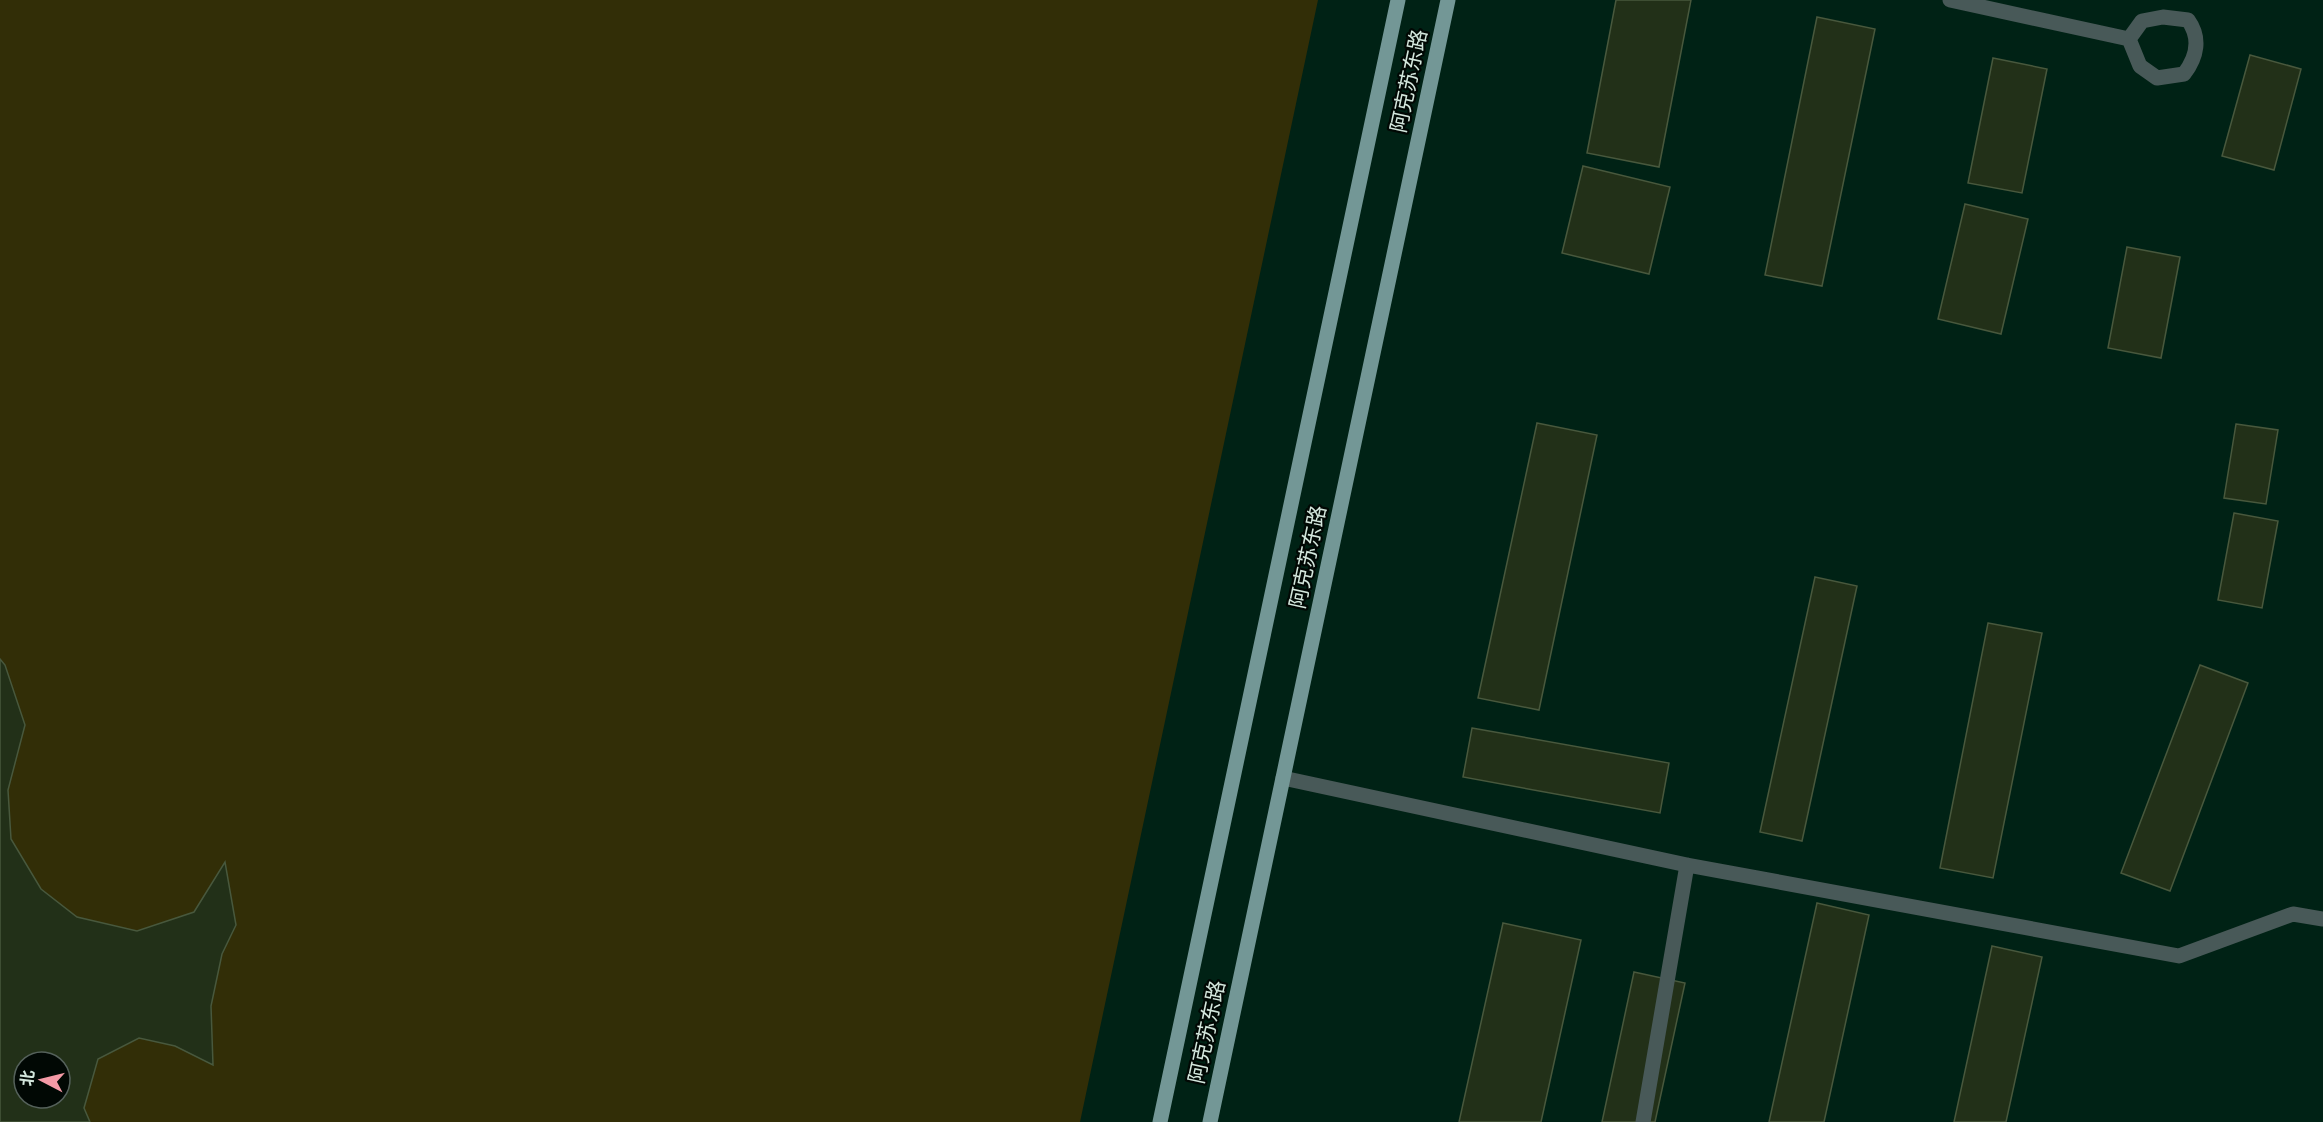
<svg xmlns="http://www.w3.org/2000/svg" width="2323" height="1122" font-family="'Exo 2','Noto Sans SC',sans-serif">
<rect width="100%" height="100%" fill="#002215"/>
<path fill="#322e07" fill-rule="evenodd" d="M0,0H1318L1080,1122H0ZM24,1062H60V1098H24Z"/>
<path fill="#223018" stroke="#48583d" stroke-width="1.5" fill-rule="evenodd" d="M1616,0H1691L1659,167L1587,153Z
M1817,17L1875,29L1822,286L1765,275Z
M2250,55L2301,69L2274,170L2222,156Z
M1993,58L2047,69L2022,193L1968,183Z
M1583,166L1670,187L1649,274L1562,253Z
M1965,204L2028,219L2001,334L1938,319Z
M2127,247L2180,257L2161,358L2108,348Z
M1537,423L1597,435L1539,710L1478,698Z
M2236,424L2278,430L2266,504L2224,498Z
M2234,513L2278,521L2262,608L2218,600Z
M1815,577L1857,586L1802,841L1760,832Z
M1988,623L2042,633L1993,878L1940,868Z
M0,659L5,665L25,725L8,790L11,839L41,889L77,917L137,931L194,912L225,862L236,925L222,954L211,1006L213,1065L175,1046L139,1038L98,1059L84,1108L90,1122H0ZM24,1062H60V1098H24Z
M2200,665L2248,683L2170,891L2121,873Z
M1472,728L1669,763L1660,813L1463,777Z
M1817,903L1869,915L1824,1122H1769Z
M1503,923L1581,940L1541,1122H1459Z
M1992,946L2042,957L2006,1122H1954Z
M1634,972L1685,983L1655,1122H1602Z"/>
<g fill="none" stroke-linecap="round" stroke-linejoin="round">
<path stroke="#485958" stroke-width="15" d="M1950,0L2129,39
M2163,17L2188,20C2201,38 2197,57 2184,74L2157,78L2140,66L2129,39L2142,21Z
M1283,778L1687,865L2179,956L2293,914L2323,919
M1643,1122L1687,865"/>
<path stroke="#739796" stroke-width="15" d="M1160,1122L1398,0
M1210,1122L1448,0"/>
</g>
<g text-anchor="middle" stroke-width="4.5" stroke-linejoin="round" paint-order="stroke">
<g font-size="21" fill="#d4e7dd" stroke="#010804">
<text transform="translate(1409 81) rotate(-78)" y="7">阿克苏东路</text>
<text transform="translate(1308 557) rotate(-78)" y="7">阿克苏东路</text>
<text transform="translate(1207 1032) rotate(-78)" y="7">阿克苏东路</text>
</g>
</g>
<g transform="translate(42 1080) rotate(277)"><circle r="28" fill="#010804" stroke="#55615b" stroke-width="1.5"/>
<path d="M0-4.5L10 22L0 15L-10 22Z" fill="#f49aa6"/>
<text y="-9" font-size="16" font-weight="bold" text-anchor="middle" fill="#d4e7dd">北</text>
</g>
</svg>
